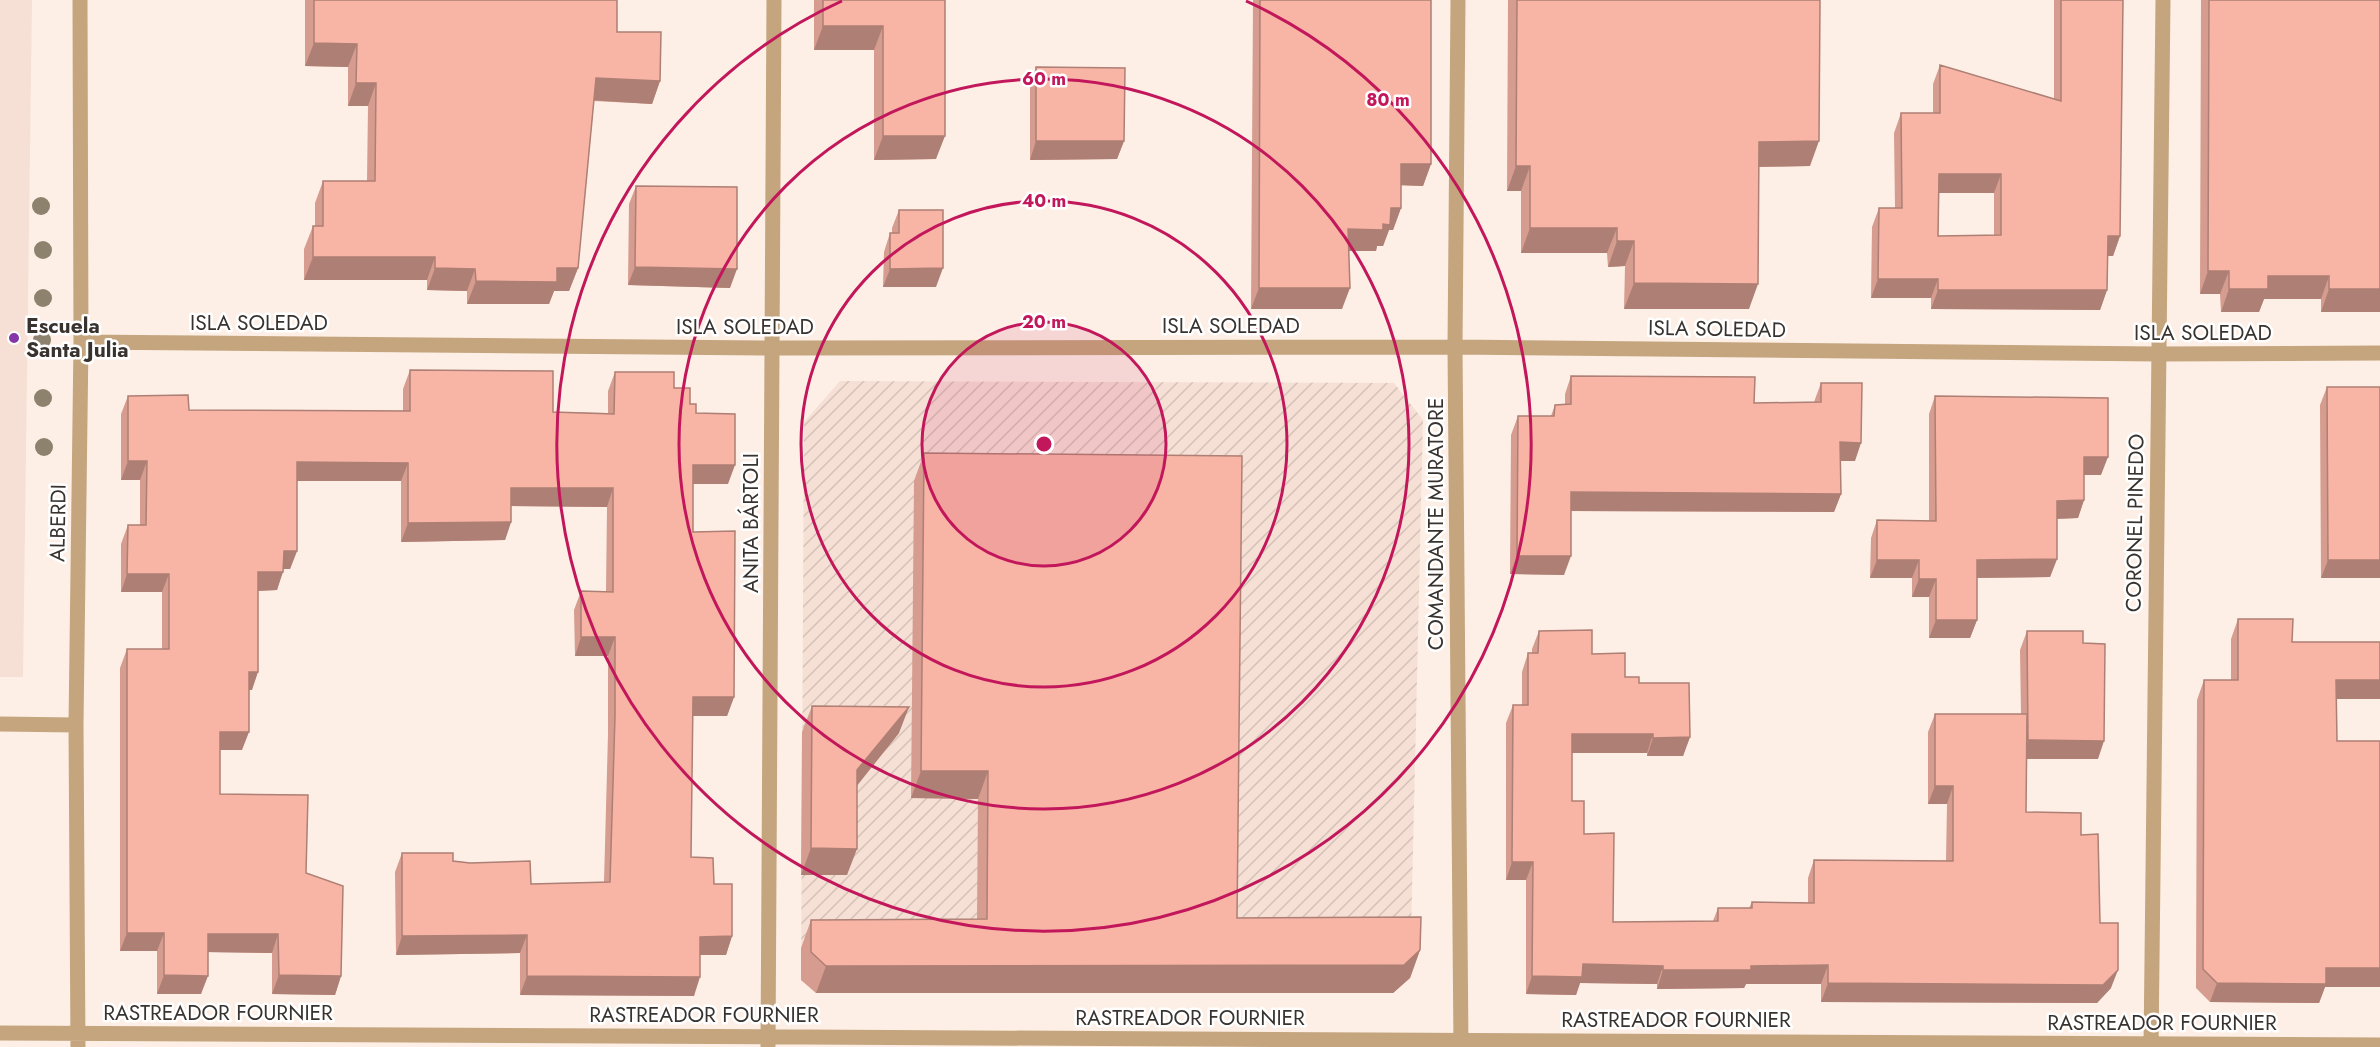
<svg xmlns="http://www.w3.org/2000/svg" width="2380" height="1047" font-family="Jost,sans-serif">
<defs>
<pattern id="industrial-furrows" width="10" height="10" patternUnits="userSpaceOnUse" patternTransform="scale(1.5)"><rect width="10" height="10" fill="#f6e0d5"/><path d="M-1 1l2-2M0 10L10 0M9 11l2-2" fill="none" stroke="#d4c1b7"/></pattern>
</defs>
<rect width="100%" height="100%" fill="#fdefe6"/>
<path fill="#f6e0d5" d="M0,0H32L23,677H0Z"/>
<path fill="url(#industrial-furrows)" d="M840,381L1394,383L1423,420L1410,978L1393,993H816L801,980L804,422Z"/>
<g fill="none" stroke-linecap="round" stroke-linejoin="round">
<path stroke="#c4a57e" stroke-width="15" d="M1458,0L1455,347L1461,1047
M81,342L774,348L1455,347L2158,354L2380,353
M0,724L76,725
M0,1033L2380,1045
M78,1047L76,725L81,342L80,0
M768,1047L774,0
M2151,1047L2163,0"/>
</g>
<g fill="#8d826e">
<circle cx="41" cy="206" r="9"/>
<circle cx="43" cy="250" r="9"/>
<circle cx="43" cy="298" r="9"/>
<circle cx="42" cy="340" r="9"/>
<circle cx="43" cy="398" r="9"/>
<circle cx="44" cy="447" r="9"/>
</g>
<path fill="#d59c8f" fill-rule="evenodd" d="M305,0H617V32L660,81L652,104L594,101L578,268L569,291H554L549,304H467V291L427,290V280H304V249L313,226H315V203L323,181H367L368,106H348V67L305,66Z
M814,0H945L936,159L874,160V50H814Z
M1253,0H1431V164L1423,186L1401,185V208L1393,230H1389L1383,246H1377L1376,251H1349L1342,309H1251Z
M1508,0H1820L1810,166L1759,167L1749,309H1624L1625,266L1608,267L1607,253H1521V191H1507Z
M2054,0H2123L2120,236L2113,256H2108L2107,290L2100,310L1931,309V298H1871L1872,227L1879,208H1895L1894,133L1901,113H1933V84L1940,65L2054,99ZM1939,193H1994V236H1938Z
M2201,0H2380V312H2321V299H2264L2259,312H2221L2220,294H2200Z
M1036,67L1124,141L1117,159L1030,160V85Z
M636,186L730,288L628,285L629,204Z
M899,210L936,287H883L884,252L890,233H892V228Z
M410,370L553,412L608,413V391L615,372L674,388L690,404L696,413L728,484H693V532L734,697L727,716H692L691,857L714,884L732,936L726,955H700L694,996L520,995V953L396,955L395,872L402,853L453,861L531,884L604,882L608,734V656H575L574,610L581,591L606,592L607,507L511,506V522L505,540L401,542V481H297V551L290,569H283L277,590L258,591L252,690H249L242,750H220V794L306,873L341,976L335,995L272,994V953L208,952L201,994H157V951H120V668L127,649H162V592H121V544L128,525H140V480H121V414L128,396L189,410L403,411V389Z
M1571,376L1754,403L1814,402L1821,383L1855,461H1841V494L1834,512L1571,511L1564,575L1510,574L1511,435L1518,416H1551L1555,405H1565V394Z
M2327,387L2380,578H2321L2320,405Z
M1935,396L2101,475H2084V500L2078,518L2057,519V559L2050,577L1977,578V620L1970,638H1929V597H1912V578H1870L1871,538L1877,520L1929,521V414Z
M924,453L1237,918L1420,950L1410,978L1393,993H816L801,980V948L811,920H977L978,799L911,798L914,481Z
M2238,619L2292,642L2380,699H2336L2337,741H2380V987H2325L2319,1003L2210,1002L2196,988L2197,700L2204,680H2231V639Z
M1539,631L1592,654L1625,677L1639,683L1690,737L1683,756H1647V753H1572V801L1584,834L1613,922L1713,921L1718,908H1749L1752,902L1808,903V878L1814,860L1946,861L1947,804H1928V732L1935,714H2021L2020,650L2027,631L2083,643L2098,759H2026V812L2081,835L2100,923L2111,988L2097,1003L1821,1002V984H1746L1744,988L1657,989V984L1580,983L1576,995L1526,994V880H1506V723L1513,705H1522V672L1528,653H1532V649Z
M812,706L899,733L857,785L847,875H801L802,732Z"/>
<path fill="#ae7f74" d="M823,26H883L874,50H814Z
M314,43L357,44L348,67L305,66Z
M596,78L660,81L652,104L588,100Z
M356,83H376L368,106H348Z
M883,136H945L936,159L874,160Z
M1036,141H1124L1117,159L1030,160Z
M1819,141L1810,166L1750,167L1759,142Z
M1401,164H1431L1423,186L1393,185Z
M1516,166H1530L1521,191H1507Z
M1939,174H2001L1994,193H1932Z
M1391,208H1401L1393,230H1389L1383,246H1377L1376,251H1340L1348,229Z
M1530,228H1617L1607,253H1521Z
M2108,236H2120L2113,256H2101Z
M1617,241H1634L1625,266L1608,267Z
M313,257H435L427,280H304Z
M635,267L737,269L730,288L628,285Z
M435,268L475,269L467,291L427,290Z
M557,268H578L569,291H554L549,304H467L476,281Z
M943,268L936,287H883L890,269Z
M2208,271H2229L2220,294H2200Z
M2268,276H2329L2321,299H2264L2259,312H2221L2229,289Z
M1878,279H1938L1931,298H1871Z
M1634,283L1758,284L1749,309H1624Z
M1259,288H1350L1342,309H1251Z
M2329,289H2380V312H2321Z
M1938,290H2107L2100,310L1931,309Z
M1840,442L1861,443L1855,461H1834Z
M2084,457H2108L2101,475H2077Z
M128,461H147L140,480H121Z
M297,462L408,463L401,481H290Z
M693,465H735L728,484H686Z
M511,488H613L607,507L504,506Z
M1571,492L1841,494L1834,512L1564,511Z
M2084,500L2078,518L2051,519L2057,501Z
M511,522L505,540L401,542L408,523Z
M284,551H297L290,569H277Z
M1517,556H1571L1564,575L1510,574Z
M2057,559L2050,577L1970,578L1977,560Z
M1877,560H1919L1912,578H1870Z
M2328,560H2380V578H2321Z
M258,572H283L277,590L251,591Z
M127,574H169L162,592H121Z
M1919,579H1936L1929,597H1912Z
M1936,620H1977L1970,638H1929Z
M581,637H615L608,656H575Z
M249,672H258L252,690H243Z
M2336,680H2380V699H2329Z
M693,697H734L727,716H686Z
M909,707L899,733L848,797L857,770Z
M220,732H249L242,750H213Z
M1572,734H1653L1647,753H1565Z
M1690,737L1683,756H1647L1653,738Z
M2028,740L2104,741L2098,759H2021Z
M921,771H988L978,799L911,798Z
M1935,786H1953L1947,804H1928Z
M811,848L857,849L847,875H801Z
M1512,862H1533L1526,880H1506Z
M127,933H164L157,951H120Z
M208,934H278L272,953L202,952Z
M527,935L520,953L396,955L402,936Z
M732,936L726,955H693L700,937Z
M1420,950L1410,978L1393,993H816L826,966Z
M1583,964L1663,966L1657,984L1580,983L1576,995L1526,994L1532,976Z
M1828,965L1821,984H1746L1744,988L1657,989L1663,970L1751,966Z
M2326,968H2380V987H2325L2319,1003L2210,1002L2217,983Z
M2118,970L2111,988L2097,1003L1821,1002L1828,983Z
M164,975L208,976L201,994H157Z
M279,975L341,976L335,995L272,994Z
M527,976L700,977L694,996L520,995Z"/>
<path fill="#f8b5a6" stroke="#ae7f74" stroke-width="1.5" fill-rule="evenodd" d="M314,0H617V32H661L660,81L596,78L578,268H557V282L476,281L475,269L435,268V257H313V226H323V181H375L376,83H356L357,44L314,43Z
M823,0H945V136H883V26H823Z
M1260,0H1431V164H1401V208H1391L1390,225L1383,224V230L1348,229L1350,288H1259Z
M1517,0H1820L1819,141L1759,142L1758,284L1634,283V241H1617V228H1530V166H1516Z
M2061,0H2123L2120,236H2108L2107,290H1938V279H1878L1879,208H1902L1901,113H1940V65L2061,101ZM1939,174H2001V235L1938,236Z
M2209,0H2380V289H2329V276H2268V289H2229V271H2208Z
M1036,67L1125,68L1124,141H1036Z
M636,186L737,187V269L635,267Z
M899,210H943V268L890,269V233H899Z
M410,370L553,371V412L614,414L615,372H674V388H690V404H696V413L735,414V465H693V532L735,531L734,697H693L691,857L713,858L714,884H732V936L700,937V977L527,976V935L402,936V853H453V861L470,863L530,861L531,884L610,882L615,716V637H581V591L613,592V488H511V522L408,523V463L297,462V551H284L283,572H258V672H249V732H220V794L308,795L306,873L343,886L341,976L279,975L278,934H208V976L164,975V933H127V649H169V574H127L128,525H146L147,461H128V396L188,395L189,410L410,411Z
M1571,376L1755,377L1754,403L1821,402V383H1862L1861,443L1840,442L1841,494L1571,492V556H1517L1518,416H1554L1555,405L1571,404Z
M2327,387H2380V560H2328Z
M1935,396L2108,398V457H2084V500L2057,501V559L1977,560V620H1936V579H1919V560H1877V520L1936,521Z
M924,453L1242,456L1237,918L1421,917L1420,950L1404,965L826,966L811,952V920L987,919L988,771H921Z
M2238,619H2293L2292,642H2380V680H2336L2337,741H2380V968H2326V984L2217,983L2203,969L2204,680H2238Z
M1592,630V654L1625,653V677H1639V683H1689L1690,737L1653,738V734H1572V801H1584V834L1614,833L1613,922L1718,921V908H1752V902L1814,903V860L1953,861V786H1935V714H2027L2026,812L2081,813V835L2098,834L2100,923H2118V970L2103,985L1828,983V965L1751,966V970H1663V966L1583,964L1582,977L1532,976L1533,862H1512L1513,705H1528V653H1538L1539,631Z
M2027,631H2083V643L2105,644L2104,741L2028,740Z
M812,706L909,707L857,770V849L811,848Z"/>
<circle cx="1044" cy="444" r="122" fill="#c2185b" fill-opacity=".12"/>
<g fill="none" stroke="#c2185b" stroke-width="3">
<circle cx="1044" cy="444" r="122"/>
<circle cx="1044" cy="444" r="243"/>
<circle cx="1044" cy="444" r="365"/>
<path d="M1246 1A487 487 0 1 1 842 1"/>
</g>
<circle fill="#8336a7" stroke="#fff" stroke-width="2" cx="14" cy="338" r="6"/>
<g text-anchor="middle" stroke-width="5" stroke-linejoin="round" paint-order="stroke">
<g font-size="21" fill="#393330" stroke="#fff">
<text x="259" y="330">ISLA SOLEDAD</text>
<text x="1231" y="333">ISLA SOLEDAD</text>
<text x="745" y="334">ISLA SOLEDAD</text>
<text transform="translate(1717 329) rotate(1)" y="7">ISLA SOLEDAD</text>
<text x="2203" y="340">ISLA SOLEDAD</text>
<text transform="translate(58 523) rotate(-89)" y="7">ALBERDI</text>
<text transform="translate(751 523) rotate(-90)" y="7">ANITA BÁRTOLI</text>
<text transform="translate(2135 523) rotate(-89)" y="7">CORONEL PINEDO</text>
<text transform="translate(1436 524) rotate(-90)" y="7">COMANDANTE MURATORE</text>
<text x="218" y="1020">RASTREADOR FOURNIER</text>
<text x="704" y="1022">RASTREADOR FOURNIER</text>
<text x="1190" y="1025">RASTREADOR FOURNIER</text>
<text x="1676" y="1027">RASTREADOR FOURNIER</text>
<text x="2162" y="1030">RASTREADOR FOURNIER</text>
</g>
<g font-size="21" font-weight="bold" fill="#393330" stroke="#fff" text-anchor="start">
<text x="26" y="333">Escuela<tspan x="26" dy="24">Santa Julia</tspan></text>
</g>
</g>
<circle cx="1044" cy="444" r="9" fill="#c2185b" stroke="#fff" stroke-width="3"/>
<g font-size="18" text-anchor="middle" font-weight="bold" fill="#c2185b" stroke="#fff" stroke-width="5" stroke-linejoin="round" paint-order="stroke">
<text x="1044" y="85">60 m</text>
<text x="1388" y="106">80 m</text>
<text x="1044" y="207">40 m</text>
<text x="1044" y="328">20 m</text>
</g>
</svg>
